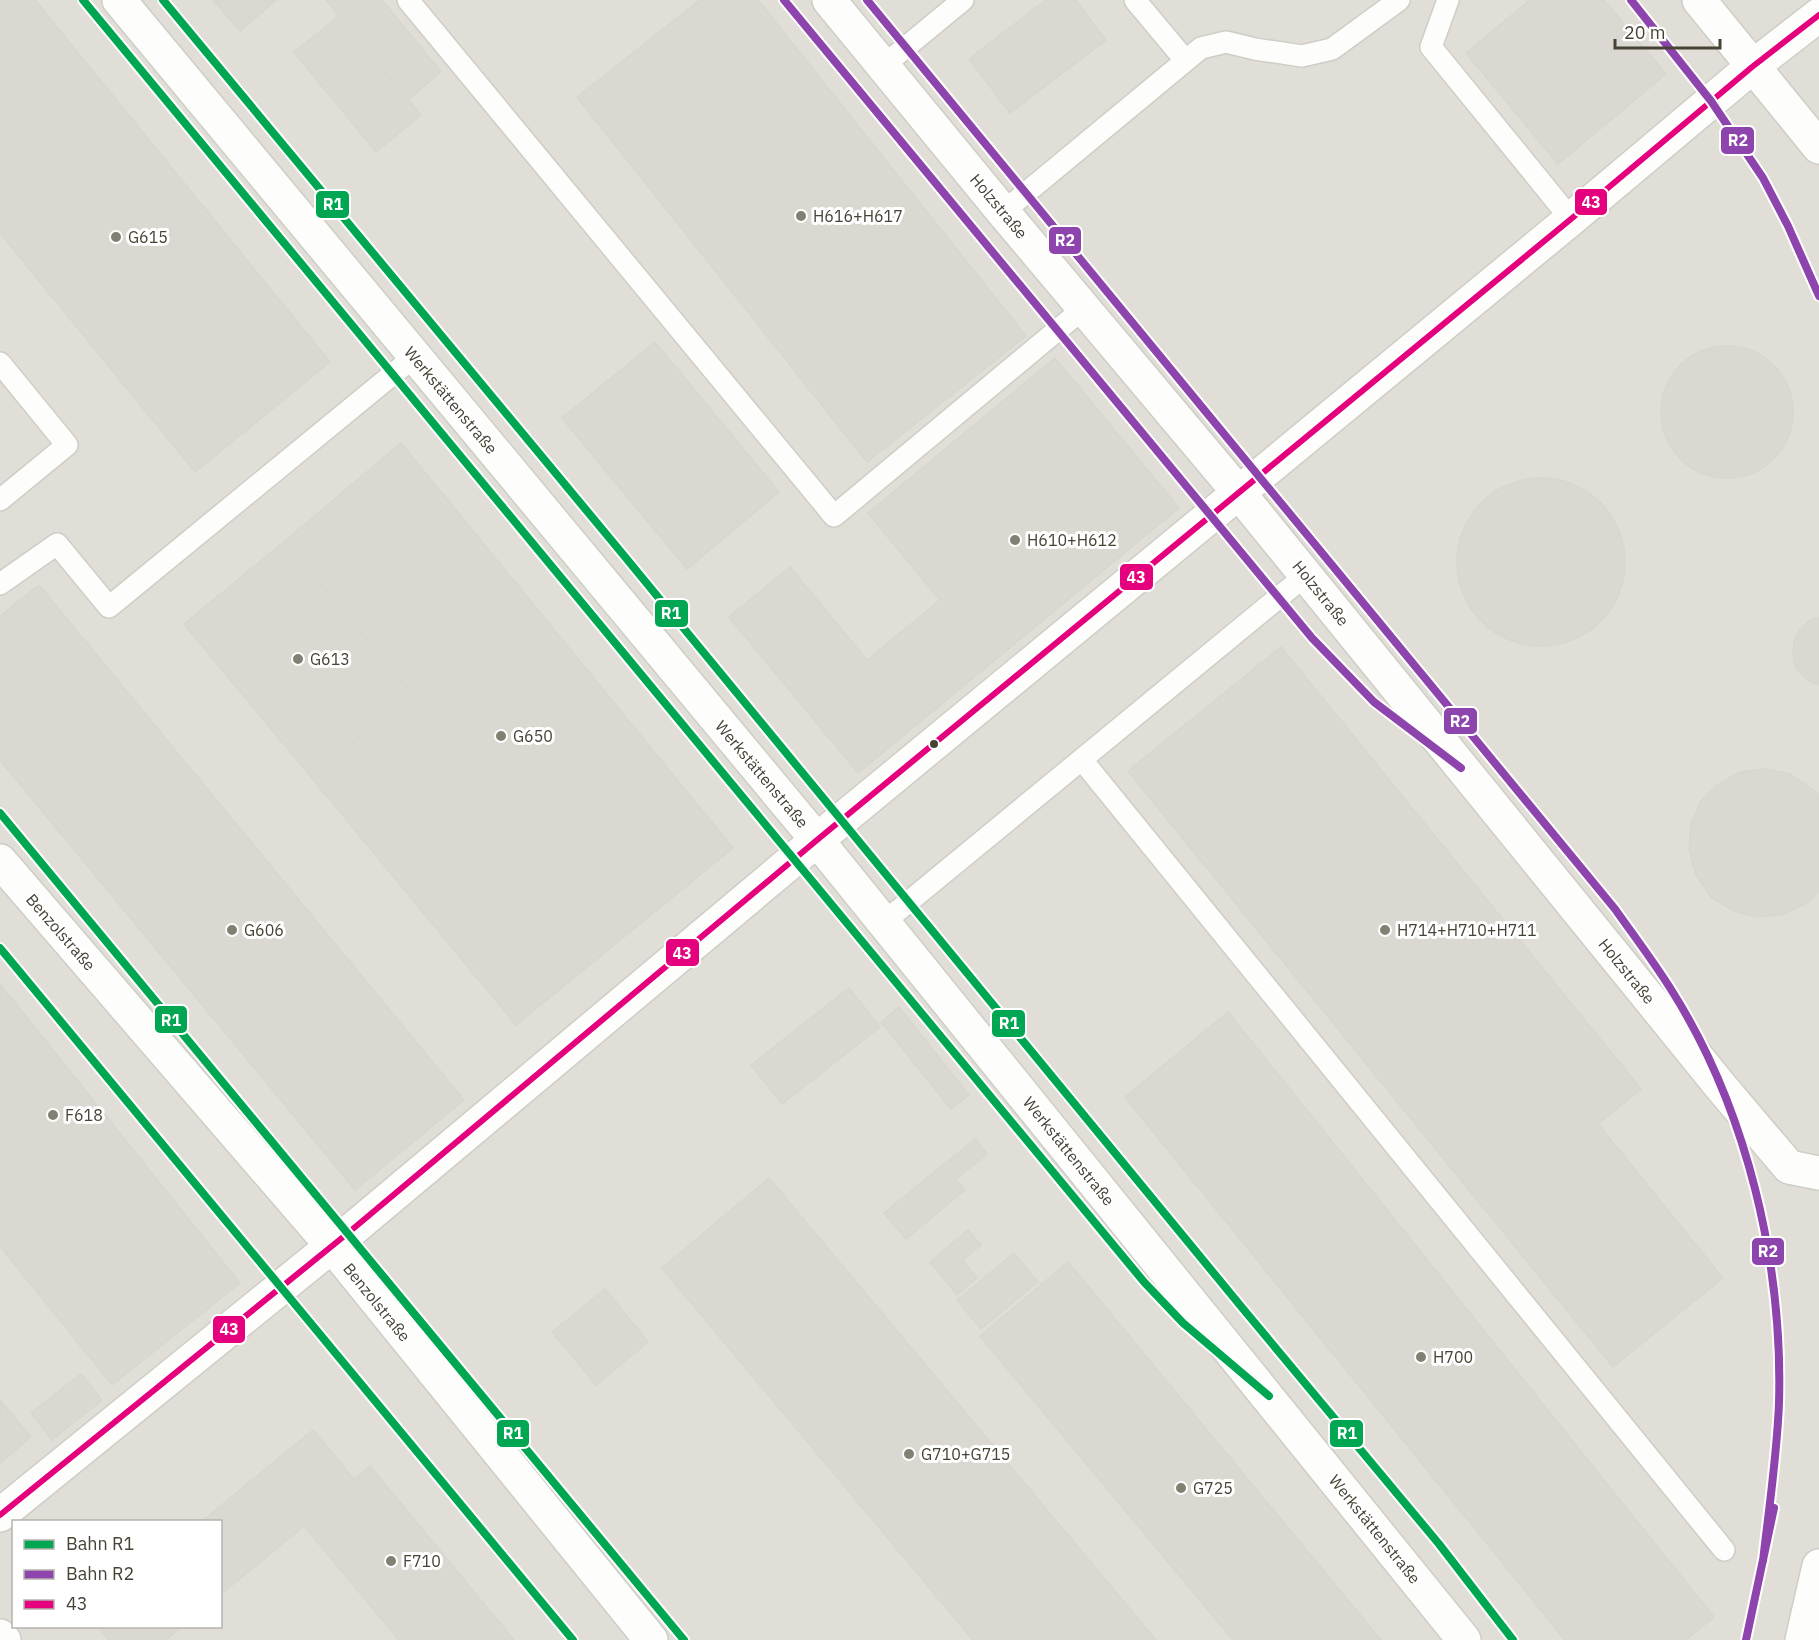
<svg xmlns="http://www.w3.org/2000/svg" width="1819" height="1640" font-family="'IBM Plex Sans',sans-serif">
<rect width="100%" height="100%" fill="#f0efe8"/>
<path fill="#e0ded6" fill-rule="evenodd" d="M0,0H1819V1640H0ZM14,1522H220V1626H14Z"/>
<path fill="#dad8d1" stroke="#d8d6ce" stroke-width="1.5" d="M0,0H35L330,362L195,472L0,233Z
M213,0H276L240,31Z
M326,0H382L441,72L408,100Z
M700,0H758L1026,336L867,462L577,97Z
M1046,0H1076L1106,40L1010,113L969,59Z
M1530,0H1604L1666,74L1558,164L1466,53Z
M339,16L421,115L376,152L294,52Z
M655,342L779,492L687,569L562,418Z
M1661 412a66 66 0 1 1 132 0a66 66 0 1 1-132 0Z
M1055,358L1179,508L858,773L729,617L790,567L867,660L940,600L868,513Z
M401,443L733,848L516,1025L311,777L412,694L285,541Z
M1457 562a84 84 0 1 1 168 0a84 84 0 1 1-168 0Z
M285,541L412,694L311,777L184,624Z
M39,585L464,1100L355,1190L0,760V616Z
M1819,617V685L1811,682L1802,675L1795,666L1793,653L1794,641L1800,630L1809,621Z
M1281,647L1641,1089L1598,1124L1723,1278L1613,1367L1128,771Z
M1765,769L1790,774L1819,794V891L1807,903L1784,914L1758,917L1733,911L1711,897L1696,875L1689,850L1691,824L1701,801L1717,785L1740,772Z
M0,984L240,1283L112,1385L0,1246Z
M849,988L880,1027L782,1104L751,1065Z
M899,1007L969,1095L951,1109L881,1022Z
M1228,1012L1714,1617L1686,1640H1565L1125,1097Z
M975,1139L987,1154L956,1179L965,1190L906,1239L884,1213Z
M769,1178L1156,1640H973L662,1268Z
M968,1230L981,1245L963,1260L977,1278L957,1295L930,1262Z
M1014,1253L1038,1282L981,1329L957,1300Z
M1068,1262L1381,1640H1233L980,1336Z
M605,1289L648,1342L596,1385L552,1332Z
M81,1374L102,1400L52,1440L31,1413Z
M0,1400L31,1437L0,1463Z
M313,1430L354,1479L370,1466L514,1640H399L304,1526L220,1595V1522H201Z
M98,1626H183L166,1640H109Z"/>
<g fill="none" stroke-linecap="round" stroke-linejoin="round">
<defs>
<path id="service" d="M408,0L834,516L1084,308
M1135,0L1185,60
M1448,0L1431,47L1571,219
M883,66L963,0
M1003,212L1201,48L1226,42L1255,49L1302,56L1332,49L1399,0
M0,363L67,445L0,500
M0,584L57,544L109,607L415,356
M1082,760L1724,1550
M884,922L1306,575"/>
<path id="minor" d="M119,0L817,840L1464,1640
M829,0L1003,212L1239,493L1722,1088L1789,1167L1819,1173
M1699,0L1819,147
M0,861L332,1246L651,1640
M0,1515L348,1233L817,840L1571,219L1752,67L1819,15
M0,1636L4,1640
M1802,1640L1819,1566"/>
</defs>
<use href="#service" stroke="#cecdc6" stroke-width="24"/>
<use href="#minor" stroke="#cecdc6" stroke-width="36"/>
<use href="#service" stroke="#fdfdfc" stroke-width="21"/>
<use href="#minor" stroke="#fdfdfc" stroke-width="33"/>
<defs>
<path id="bus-1" d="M0,1515L348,1233L817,840L1571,219L1752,67L1819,15"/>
</defs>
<use href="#bus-1" stroke="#fff" stroke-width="10"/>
<use href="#bus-1" stroke="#e5007d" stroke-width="6"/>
<defs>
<path id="rail-1" d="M83,0L1144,1282L1183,1323L1269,1396
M163,0L621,552L1244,1310L1439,1544L1513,1640
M0,813L684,1640
M0,948L573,1640"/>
<path id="rail-2" d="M784,0L1312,638L1374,702L1461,768
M867,0L1615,909C1634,936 1654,962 1672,991C1747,1110 1783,1263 1779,1403C1777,1455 1769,1508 1763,1561
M1631,0L1711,101L1763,178L1788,226L1819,296
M1746,1640L1774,1508"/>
</defs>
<use href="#rail-1" stroke="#fff" stroke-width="12"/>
<use href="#rail-2" stroke="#fff" stroke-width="12"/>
<use href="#rail-1" stroke="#00a651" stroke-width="8"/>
<use href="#rail-2" stroke="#8e44ad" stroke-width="8"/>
</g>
<g fill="#827f73" stroke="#fff" stroke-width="2">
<circle cx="801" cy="216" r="6"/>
<circle cx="116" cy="237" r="6"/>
<circle cx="1015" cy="540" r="6"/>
<circle cx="298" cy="659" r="6"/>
<circle cx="501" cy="736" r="6"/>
<circle cx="232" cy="930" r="6"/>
<circle cx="1385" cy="930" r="6"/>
<circle cx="53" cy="1115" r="6"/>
<circle cx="1421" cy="1357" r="6"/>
<circle cx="909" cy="1454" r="6"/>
<circle cx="1181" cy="1488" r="6"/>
<circle cx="391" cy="1561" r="6"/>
</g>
<circle fill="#474234" stroke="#fff" stroke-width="2" cx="934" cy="744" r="5"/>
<g text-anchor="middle" stroke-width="6" stroke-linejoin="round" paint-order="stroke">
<g font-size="16" fill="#474234" stroke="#fff">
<text transform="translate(999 206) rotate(50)" y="6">Holzstraße</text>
<text transform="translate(451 400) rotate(50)" y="6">Werkstättenstraße</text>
<text transform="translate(1321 593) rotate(51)" y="6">Holzstraße</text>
<text transform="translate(762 774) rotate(50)" y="6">Werkstättenstraße</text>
<text transform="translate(61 932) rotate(49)" y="6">Benzolstraße</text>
<text transform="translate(1627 971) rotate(51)" y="6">Holzstraße</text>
<text transform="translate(1069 1151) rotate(51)" y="6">Werkstättenstraße</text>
<text transform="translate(377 1302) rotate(51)" y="6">Benzolstraße</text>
<text transform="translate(1375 1529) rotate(51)" y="6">Werkstättenstraße</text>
</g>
<g font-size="16" fill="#474234" stroke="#fff" text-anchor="start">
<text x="813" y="222">H616+H617</text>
<text x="128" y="243">G615</text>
<text x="1027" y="546">H610+H612</text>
<text x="310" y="665">G613</text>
<text x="513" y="742">G650</text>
<text x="244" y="936">G606</text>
<text x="1397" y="936">H714+H710+H711</text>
<text x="65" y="1121">F618</text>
<text x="1433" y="1363">H700</text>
<text x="921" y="1460">G710+G715</text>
<text x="1193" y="1494">G725</text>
<text x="403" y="1567">F710</text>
</g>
</g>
<g stroke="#fff" stroke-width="2">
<rect x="1720" y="126" width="35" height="29" rx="6" fill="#8e44ad"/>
<rect x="1574" y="188" width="34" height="28" rx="6" fill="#e5007d"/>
<rect x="315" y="190" width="35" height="29" rx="6" fill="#00a651"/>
<rect x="1048" y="226" width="34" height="29" rx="6" fill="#8e44ad"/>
<rect x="1119" y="563" width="35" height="28" rx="6" fill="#e5007d"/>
<rect x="654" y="599" width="35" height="29" rx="6" fill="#00a651"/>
<rect x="1443" y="707" width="35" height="28" rx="6" fill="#8e44ad"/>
<rect x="665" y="938" width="35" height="29" rx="6" fill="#e5007d"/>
<rect x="154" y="1005" width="34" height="29" rx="6" fill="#00a651"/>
<rect x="991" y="1009" width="35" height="29" rx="6" fill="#00a651"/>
<rect x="1751" y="1237" width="34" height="29" rx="6" fill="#8e44ad"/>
<rect x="212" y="1315" width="34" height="29" rx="6" fill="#e5007d"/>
<rect x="1329" y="1419" width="35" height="29" rx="6" fill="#00a651"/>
<rect x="496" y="1419" width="34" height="29" rx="6" fill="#00a651"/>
</g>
<g font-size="16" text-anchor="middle" font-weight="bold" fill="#fff">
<text x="1738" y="146">R2</text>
<text x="1591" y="208">43</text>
<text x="333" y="210">R1</text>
<text x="1065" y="246">R2</text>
<text x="1136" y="583">43</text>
<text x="671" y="619">R1</text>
<text x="1460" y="727">R2</text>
<text x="682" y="959">43</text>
<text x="171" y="1026">R1</text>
<text x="1009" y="1029">R1</text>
<text x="1768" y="1257">R2</text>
<text x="229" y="1335">43</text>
<text x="1347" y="1439">R1</text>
<text x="513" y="1439">R1</text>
</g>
<rect x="12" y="1520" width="210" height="108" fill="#ffffff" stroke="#b5b3ae" stroke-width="1.5"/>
<rect x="24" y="1540" width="30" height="9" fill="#00a651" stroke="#b5b3ae" stroke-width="1.5"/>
<text x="66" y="1550" font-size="18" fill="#474234">Bahn R1</text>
<rect x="24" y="1570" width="30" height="9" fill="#8e44ad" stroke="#b5b3ae" stroke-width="1.5"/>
<text x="66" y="1580" font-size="18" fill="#474234">Bahn R2</text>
<rect x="24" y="1600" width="30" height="9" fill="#e5007d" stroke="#b5b3ae" stroke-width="1.5"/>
<text x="66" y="1610" font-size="18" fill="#474234">43</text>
<path d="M1615 39v9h105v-9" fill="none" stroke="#474234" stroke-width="3"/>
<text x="1624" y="39" font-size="18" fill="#474234" stroke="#ffffff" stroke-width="4.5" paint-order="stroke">20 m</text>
</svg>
